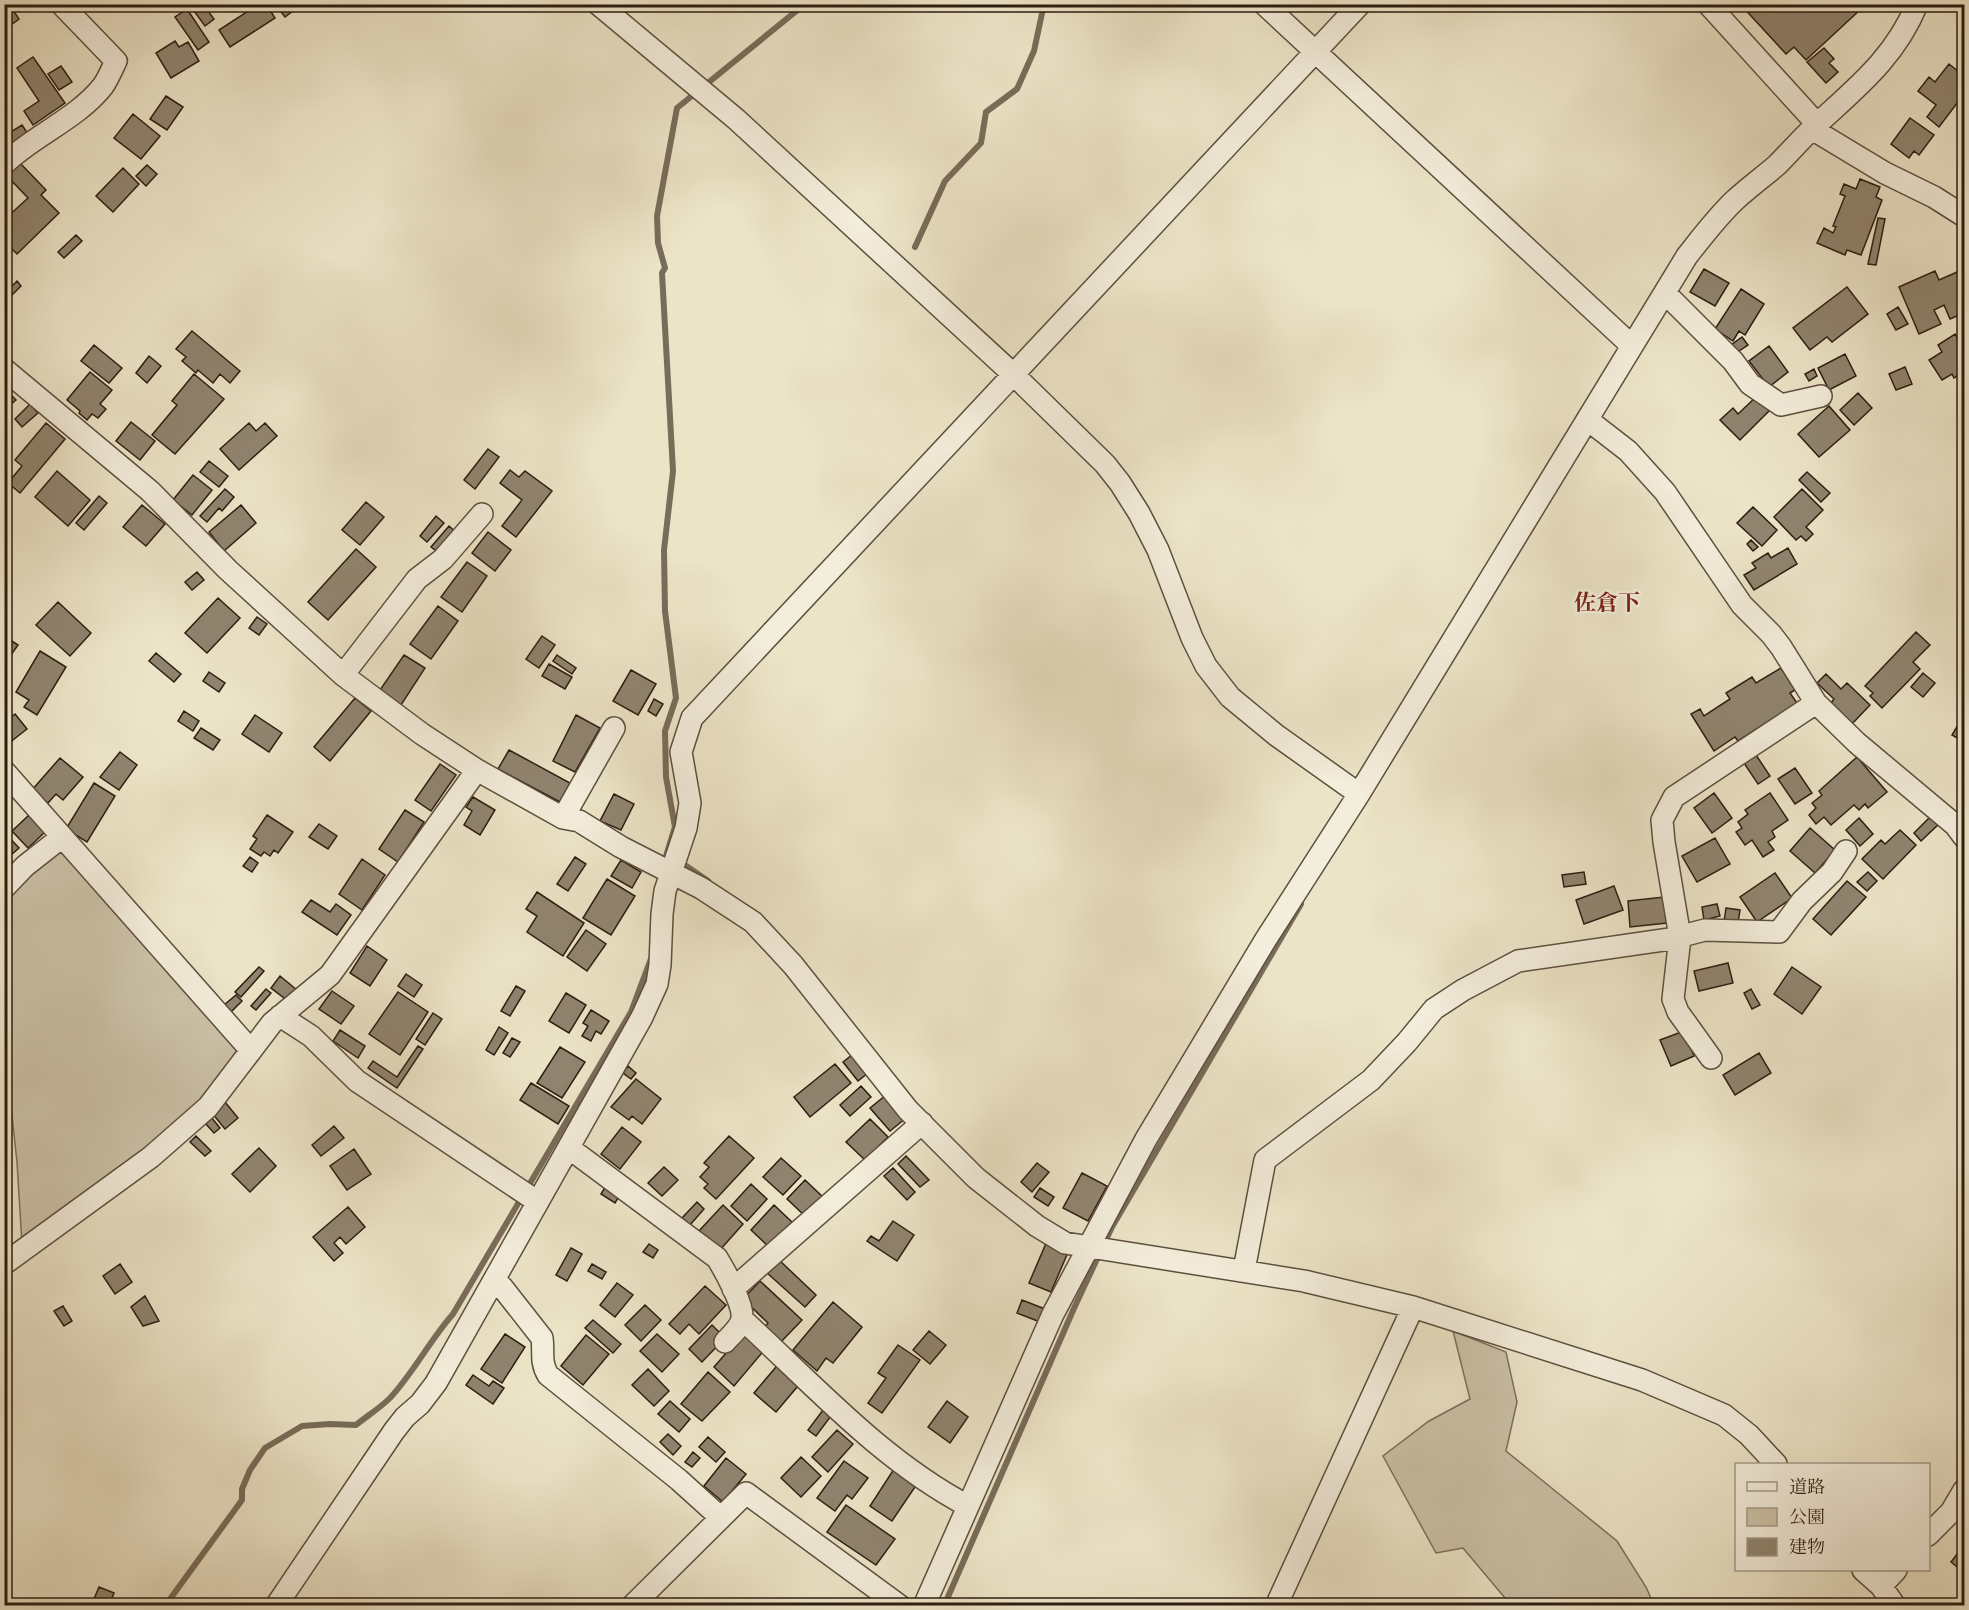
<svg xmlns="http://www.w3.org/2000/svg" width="1969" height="1610" viewBox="0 0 1969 1610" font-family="Cardo,'Noto Serif JP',serif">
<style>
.green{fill:#ccc2a8;stroke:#7c705c;stroke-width:1.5}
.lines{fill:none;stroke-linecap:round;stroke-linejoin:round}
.stream{stroke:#796c59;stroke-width:6}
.building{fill:#90846f;stroke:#2d1d10;stroke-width:1.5}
.minor-casing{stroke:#5d4f3e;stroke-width:24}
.minor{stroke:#f3eddb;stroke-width:21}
.labels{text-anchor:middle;stroke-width:5;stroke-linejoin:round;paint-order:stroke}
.quarter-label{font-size:22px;font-weight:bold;fill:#7a1f14;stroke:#f3eddb}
</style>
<rect width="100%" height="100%" fill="#ece4c7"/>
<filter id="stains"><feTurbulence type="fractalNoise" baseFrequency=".00333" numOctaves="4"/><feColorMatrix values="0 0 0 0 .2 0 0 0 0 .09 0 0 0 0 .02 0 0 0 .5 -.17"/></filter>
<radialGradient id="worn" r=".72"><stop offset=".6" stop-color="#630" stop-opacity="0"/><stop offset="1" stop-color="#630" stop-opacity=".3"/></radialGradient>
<path class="green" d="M64,847l178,202 -35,48 -43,41 -142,106 -5,-82 -13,-120v-132l4,-10 12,-21z
M1453,1331l53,21 11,50 -11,49 111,90 29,46 8,18h-145l-4,-7 -42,-50 -27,5 -53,-97 46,-35 41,-22z"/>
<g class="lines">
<path class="stream" d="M915,247l30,-66 36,-38 5,-31 31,-23 17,-38 10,-47
M679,861l29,20
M663,866l12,-39 -9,-50 -1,-46 11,-33 -11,-87 -1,-61 9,-79 -11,-198 3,-5 -7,-25 -1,-27 20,-108 128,-104
M165,1606l77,-106v-11l8,-19 15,-22 37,-22 28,-2 26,1c11,-9 24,-17 34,-27 24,-26 40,-58 63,-84l178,-302 21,-56
M944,1606l131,-300 37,-79 189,-323"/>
</g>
<path class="building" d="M9,4l10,15 -15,11v-24z
M203,4l11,15 -9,7 -11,-15z
M259,4h7l9,14 -45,29 -11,-17z
M275,4h27l-17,13z
M1740,4h118l4,4 -56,52 -12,-13 -8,7z
M187,9l22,33 -11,8 -23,-33z
M175,41l4,6 9,-5 11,19 -28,17 -15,-25z
M1824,48l10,11 -5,4 9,9 -12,11 -19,-21z
M33,57l32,46 -32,22 -9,-14 15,-10 -22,-33z
M1949,64l15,12v8l-3,4 3,3v3l-25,33 -12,-10 9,-12 -18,-14 11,-14 6,5z
M61,66l11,16 -13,8 -11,-16z
M166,96l17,11 -16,23 -17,-11z
M133,114l27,22 -19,23 -27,-21z
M1910,118l24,17 -15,20 -5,-4 -5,7 -18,-14z
M22,125l6,9 -15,10 -7,-9z
M20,163l26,27 -5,5 18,18 -42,41 -13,-13v-21l24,-22 -21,-22z
M147,165l10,9 -11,12 -10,-10z
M123,168l16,16 -26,28 -17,-16z
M1860,179l20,8 -4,10 6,3 -21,55 -14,-5 -2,5 -28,-12 7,-15 9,5 3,-6 -3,-1 12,-30 -5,-2 4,-10 12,5z
M1878,218l7,1 -9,46 -8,-1z
M76,235l6,6 -18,17 -6,-6z
M1704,269l25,14 -14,23 -25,-14z
M1964,269v44l-14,6 -6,-14 -10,5 7,14 -22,10 -20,-47 36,-16 4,9z
M17,281l4,5 -9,9 -5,-4z
M1847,287l21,27 -36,28 -5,-5 -17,13 -17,-22z
M1741,289l23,15 -19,31 -6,-4 -6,10 -18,-12z
M1898,307l10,17 -12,6 -9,-16z
M192,331l48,40 -10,12 -10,-9 -7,9 -15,-13 -2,3 -14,-12 4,-4 -10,-8z
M1955,334l9,16v22l-10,6 -2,-4 -10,6 -13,-20 13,-8 -4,-7z
M1742,337l6,8 -12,8 -5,-8z
M94,345l28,23 -13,15 -28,-22z
M1769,346l19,26 -19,15 -20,-26z
M1845,354l11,22 -27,14 -11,-22z
M149,356l12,10 -14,17 -11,-10z
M1905,367l7,17 -16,6 -7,-16z
M1814,369l3,7 -8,5 -4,-7z
M90,372l22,18 -12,14 6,5 -8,9 -6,-4 -5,6 -8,-7 1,-2 -13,-11z
M194,374l30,25 -49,55 -23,-19 25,-30 -5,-4z
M4,392l2,2 2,-2 8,8 -12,10z
M1858,393l14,15 -18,17 -14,-15z
M1757,396l13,14 -30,30 -20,-20 13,-12 5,6z
M30,404l8,9 -16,14 -7,-8z
M1829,406l21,24 -31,27 -21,-23z
M131,422l24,19 -15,19 -24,-19z
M46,423l19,16 -45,54 -12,-10 14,-17 -7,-6z
M249,423l7,8 9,-8 12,13 -38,34 -19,-21z
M488,449l11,8 -24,32 -11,-9z
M209,461l19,15 -9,11 -19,-15z
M510,470l9,7 6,-6 27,20 -36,46 -14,-11 20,-26 -22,-17z
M57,471l33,29 -22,26 -33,-29z
M1807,472l23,21 -9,9 -22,-22z
M193,475l19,15 -20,25 -19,-15z
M225,489l9,8 -12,14 -3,-3 -12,14 -7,-6z
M1802,489l21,21 -17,17 7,7 -7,7 -5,-5 -5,4 -22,-23z
M99,496l8,7 -23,27 -8,-7z
M366,502l18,15 -24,28 -18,-15z
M142,505l23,19 -19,22 -23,-19z
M241,505l15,18 -32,28 -15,-19z
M1753,507l24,23 -15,16 -25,-23z
M436,516l8,7 -17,19 -7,-6z
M449,526l9,8 -18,20 -9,-7z
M488,532l23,18 -16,21 -23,-18z
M1751,540l7,7 -5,4 -6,-7z
M1788,548l9,16 -43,26 -10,-15 12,-7 -4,-5 16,-10 3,5z
M356,549l20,18 -48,53 -20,-18z
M467,562l20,14 -25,36 -21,-15z
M197,572l7,8 -12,10 -7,-8z
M218,598l22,20 -33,35 -22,-20z
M58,602l33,31 -21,23 -34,-31z
M438,606l20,15 -27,38 -21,-15z
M257,617l10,7 -8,11 -10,-7z
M1916,632l14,13 -17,17 7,7 -38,39 -12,-12 3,-3 -8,-7z
M4,636l14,9 -14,20z
M542,636l13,9 -16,23 -13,-9z
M40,651l26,16 -29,48 -13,-8 5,-7 -13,-8z
M156,653l25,21 -7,8 -25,-21z
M404,655l21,13 -24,37 -21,-15z
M557,655l19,13 -4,6 -19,-13z
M549,664l23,13 -7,12 -23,-13z
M1781,668l14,22 -5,3 7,10 -59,38 -3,-4 -21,14 -23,-37 9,-5 4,7 26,-17 -4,-6 26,-16 4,6z
M631,670l25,14 -18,31 -25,-14z
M209,672l16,11 -6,9 -16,-11z
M1923,673l12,10 -12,14 -12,-10z
M1826,674l15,15 6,-6 23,22 -18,19 -21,-21 3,-4 -17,-16z
M355,698l16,13 -41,50 -16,-14z
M654,699l9,5 -7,12 -8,-5z
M184,711l15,10 -6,10 -15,-10z
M15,714l12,15 -23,18v-24z
M255,715l27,18 -13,19 -27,-18z
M576,715l24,13 -25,44 -22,-11z
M1964,715v27l-12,-7z
M201,728l19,12 -7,10 -19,-12z
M509,750l61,33 -10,19 -62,-33z
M120,752l17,13 -18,25 -19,-13z
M1754,752l16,24 -12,8 -16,-24z
M1857,757l30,35 -19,16 -3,-4 -6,6 -5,-5 -23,20 -7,-8 -8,7 -7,-9 7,-7 -4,-5 10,-8 -3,-4z
M60,758l23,19 -20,23 -7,-6 -8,9 -16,-13z
M440,764l16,11 -25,36 -16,-11z
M1795,768l17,25 -17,11 -17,-25z
M94,783l21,13 -28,46 -21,-13z
M1714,793l18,25 -20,15 -18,-25z
M1770,793l18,27 -16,11 3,6 -7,5 6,8 -11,7 -11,-17 -7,5 -9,-13 6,-4 -4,-6 10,-8 -3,-4z
M614,794l20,10 -13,26 -21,-9z
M473,797l22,13 -15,25 -16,-10 8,-14 -6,-4z
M405,810l19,12 -26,40 -19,-13z
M29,815l16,17 -17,16 -16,-17z
M267,815l26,17 -15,21 -4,-3 -4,6 -6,-4 -3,4 -11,-7 7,-10 -4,-3z
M1932,815l8,8 -19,18 -7,-8z
M1859,818l14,16 -13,12 -14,-16z
M319,824l18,12 -9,13 -19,-12z
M1810,828l25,22 -20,23 -25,-22z
M1900,830l16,15 -33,34 -21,-20 19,-19 4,4z
M4,832l15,16 -15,13z
M1715,838l15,26 -33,18 -15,-26z
M250,857l8,6 -6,9 -9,-6z
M575,857l11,7 -18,27 -11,-7z
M362,859l23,16 -23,35 -23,-16z
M621,860l20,12 -9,16 -21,-12z
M1584,872l2,12 -22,3 -2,-12z
M1868,872l9,9 -10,10 -10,-9z
M1775,873l17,25 -35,24 -17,-25z
M607,879l28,17 -24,39 -28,-17z
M1847,881l19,16 -35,38 -18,-16z
M1614,886l9,24 -39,14 -8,-24z
M537,892l47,31 -21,33 -36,-24 10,-16 -11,-7z
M1664,897l3,26 -37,4 -2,-26z
M311,900l19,12 6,-8 15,11 -14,20 -35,-23z
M1717,904l3,12 -16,4 -2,-13z
M1726,908l14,2 -2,13 -14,-1z
M586,930l20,14 -19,27 -20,-14z
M367,946l20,14 -17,26 -20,-13z
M1728,963l5,20 -34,8 -5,-20z
M259,967l5,4 -23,26 -6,-5z
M1792,967l29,20 -19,27 -28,-20z
M406,974l16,11 -8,12 -16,-11z
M280,976l17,14 -9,11 -17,-13z
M516,986l9,5 -15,25 -9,-5z
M266,989l5,4 -15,17 -5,-4z
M1751,989l9,16 -8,4 -8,-16z
M332,991l22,15 -13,18 -22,-15z
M398,992l30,20 -28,43 -31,-21z
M566,993l20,12 -17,28 -20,-12z
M236,995l6,6 -11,11 -7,-7z
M591,1010l18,11 -8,13 -5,-3 -5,10 -9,-5 6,-10 -5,-3z
M433,1013l9,6 -17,26 -9,-6z
M499,1027l9,6 -14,22 -8,-5z
M340,1030l25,16 -7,12 -25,-17z
M1684,1031l10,25 -23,10 -11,-26z
M512,1038l8,4 -10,15 -7,-4z
M418,1046l5,3 -26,39 -29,-20 5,-7 24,16z
M560,1047l25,15 -23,36 -25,-15z
M1759,1053l12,20 -36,22 -12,-20z
M853,1054l15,19 -10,8 -15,-19z
M835,1064l16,19 -41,34 -16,-20z
M628,1066l8,7 -5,6 -8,-6z
M636,1079l25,20 -19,25 -10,-8 -3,4 -18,-13z
M531,1083l38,23 -11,18 -38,-24z
M861,1086l10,11 -21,19 -10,-11z
M886,1095l20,23 -16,13 -20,-23z
M225,1102l13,16 -13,11 -13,-16z
M211,1117l9,11 -6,5 -9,-10z
M870,1119l18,18 -23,23 -19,-18z
M334,1126l10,12 -23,18 -9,-11z
M622,1127l19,15 -21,27 -19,-15z
M196,1136l15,15 -6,5 -15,-14z
M729,1136l25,22 -38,41 -12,-11 4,-4 -8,-7 9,-10 -5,-4z
M259,1148l17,18 -26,26 -18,-18z
M354,1149l17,25 -24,16 -17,-24z
M906,1156l23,24 -9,7 -22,-23z
M781,1158l20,18 -18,19 -20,-18z
M1037,1163l12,9 -17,20 -11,-10z
M664,1167l14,13 -16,16 -14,-13z
M893,1168l22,24 -8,8 -23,-24z
M1082,1173l25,13 -19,35 -25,-13z
M805,1180l19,18 -18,19 -19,-18z
M607,1184l14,9 -6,10 -14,-9z
M751,1184l16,15 -20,22 -16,-15z
M1040,1188l14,9 -6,9 -14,-9z
M697,1202l7,7 -14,16 -8,-7z
M723,1205l20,19 -23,26 -21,-19z
M774,1205l19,18 -23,25 -19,-18z
M348,1207l17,20 -19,17 -6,-7 -6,6 9,10 -9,8 -21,-24z
M893,1221l21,14 -17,26 -30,-20 4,-5 8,5z
M1047,1241l22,9 -18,42 -22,-9z
M649,1244l9,6 -5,8 -10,-6z
M571,1248l11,6 -15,27 -11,-6z
M779,1260l37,35 -11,12 -39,-35z
M120,1264l12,18 -17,12 -12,-18z
M592,1264l14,8 -4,7 -14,-8z
M760,1281l42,39 -23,24 -16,-15 5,-6 -25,-24z
M617,1283l16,12 -18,22 -15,-12z
M705,1286l21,19 -27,29 -10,-10 -9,10 -11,-10z
M145,1296l14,25 -16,5 -12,-19z
M1022,1300l23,9 -5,13 -23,-9z
M833,1302l29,25 -29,36 -7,-5 -9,13 -24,-21z
M645,1305l16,15 -20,21 -16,-16z
M63,1306l9,15 -8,5 -10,-15z
M593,1320l28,24 -8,9 -28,-25z
M712,1325l13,13 -23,24 -13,-13z
M747,1329l19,19 -32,38 -20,-19z
M929,1331l17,14 -16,19 -17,-14z
M505,1334l20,13 -23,36 -21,-14z
M657,1334l22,20 -17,18 -22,-21z
M586,1335l23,19 -26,31 -22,-19z
M898,1345l22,15 -38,53 -14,-10 18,-25 -8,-5z
M781,1361l22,19 -27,32 -22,-19z
M648,1369l21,22 -15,15 -22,-21z
M708,1372l22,20 -28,29 -21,-17z
M473,1375l16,11 4,-5 11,7 -11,16 -27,-19z
M670,1401l20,18 -11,13 -21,-18z
M947,1401l21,16 -18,26 -22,-16z
M823,1410l8,6 -15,20 -8,-6z
M837,1430l16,14 -25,28 -16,-15z
M668,1434l13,12 -8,9 -13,-13z
M708,1437l17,15 -9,10 -17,-15z
M693,1452l7,6 -8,9 -7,-5z
M801,1457l20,19 -20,21 -20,-19z
M726,1458l20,16 -23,28 -19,-16z
M844,1461l24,17 -16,21 -5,-4 -12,16 -18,-13z
M894,1469l23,15 -25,37 -22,-15z
M846,1505l49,34 -19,26 -49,-33z
M1964,1545v28l-13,-11z
M99,1587l15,6 -5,13h-18z"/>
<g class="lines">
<g class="minor-casing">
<path id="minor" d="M598,4l138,115 278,256 91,89 15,19 19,30 19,37 34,88 14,28 24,31 46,38 83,59
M1264,4l368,342
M1708,4l109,120
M1812,129l73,44 49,24 30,19
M4,164c30,-29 73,-45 99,-78 5,-7 9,-17 13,-25l-55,-57
M1666,294l67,67 17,23 31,21 40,-9
M4,369l146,122 78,79 115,105 79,59 55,36 86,48 16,3 42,26 80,41 52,34 40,43 115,145 68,68 61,48 28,17 239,38 109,26 229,73 82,35 25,20 27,29
M1588,420l40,31 37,41 77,113 29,29 10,13 35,56 41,40 98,82 9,12
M343,675l74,-96 26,-20 39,-45
M4,771l244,276 2,5
M563,818l51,-90
M4,888l21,-22 37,-29
M280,1016l31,20 46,45 181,121
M1711,1058l-33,-46 -5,-13 7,-62 -16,-95 -2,-22 12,-23 142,-94
M569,1148l148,110c8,13 27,47 25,61 -2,9 -12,17 -17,23
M4,1264l147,-107 57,-50 64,-84 58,-48 147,-205
M1244,1270l21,-110 106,-80 36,-38 27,-33 29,-19 55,-29 152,-22 35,-9 74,2 23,-31 30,-29 14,-21
M494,1280l8,7 40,51c2,14 -2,24 6,37l131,105 42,38
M733,1289l189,-166
M742,1319c72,66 139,141 226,187
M1928,1535l23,-23 13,-22
M1863,1570l18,16 14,20
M1881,1586l15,-16
M276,1606l118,-175 11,-14 15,-13 16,-21 206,-366 15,-33 3,-19 2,-51 3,-23 21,-63 4,-25 -9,-51 11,-34 668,-714
M632,1606l114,-113 154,113
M924,1606l129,-292 93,-175 120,-200 93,-145 328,-538c15,-19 30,-39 48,-56 13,-12 28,-23 42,-35 13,-13 25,-27 38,-39 41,-38 80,-68 102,-122
M1276,1606l137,-299"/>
</g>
<use href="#minor" class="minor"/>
</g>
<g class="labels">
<g class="quarter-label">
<text x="1607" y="610">佐倉下</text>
</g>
</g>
<rect width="1969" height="1610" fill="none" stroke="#ece4c7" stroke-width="24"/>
<rect x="6" y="6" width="1957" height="1598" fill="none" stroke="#2d1d10" stroke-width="3"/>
<rect x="12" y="12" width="1945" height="1586" fill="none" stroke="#2d1d10" stroke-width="1.5"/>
<rect x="1735" y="1463" width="195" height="108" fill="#f3eddb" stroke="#a49a8a" stroke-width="1.5"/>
<rect x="1747" y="1482" width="30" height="9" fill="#f3eddb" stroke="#a49a8a" stroke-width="1.5"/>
<text x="1789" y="1493" font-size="18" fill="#2d1d10">道路</text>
<rect x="1747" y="1508" width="30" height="18" fill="#ccc2a8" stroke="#a49a8a" stroke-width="1.5"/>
<text x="1789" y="1523" font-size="18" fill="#2d1d10">公園</text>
<rect x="1747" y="1538" width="30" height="18" fill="#90846f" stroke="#a49a8a" stroke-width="1.5"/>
<text x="1789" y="1553" font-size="18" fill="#2d1d10">建物</text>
<rect width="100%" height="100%" filter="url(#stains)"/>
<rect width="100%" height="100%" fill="url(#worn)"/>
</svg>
